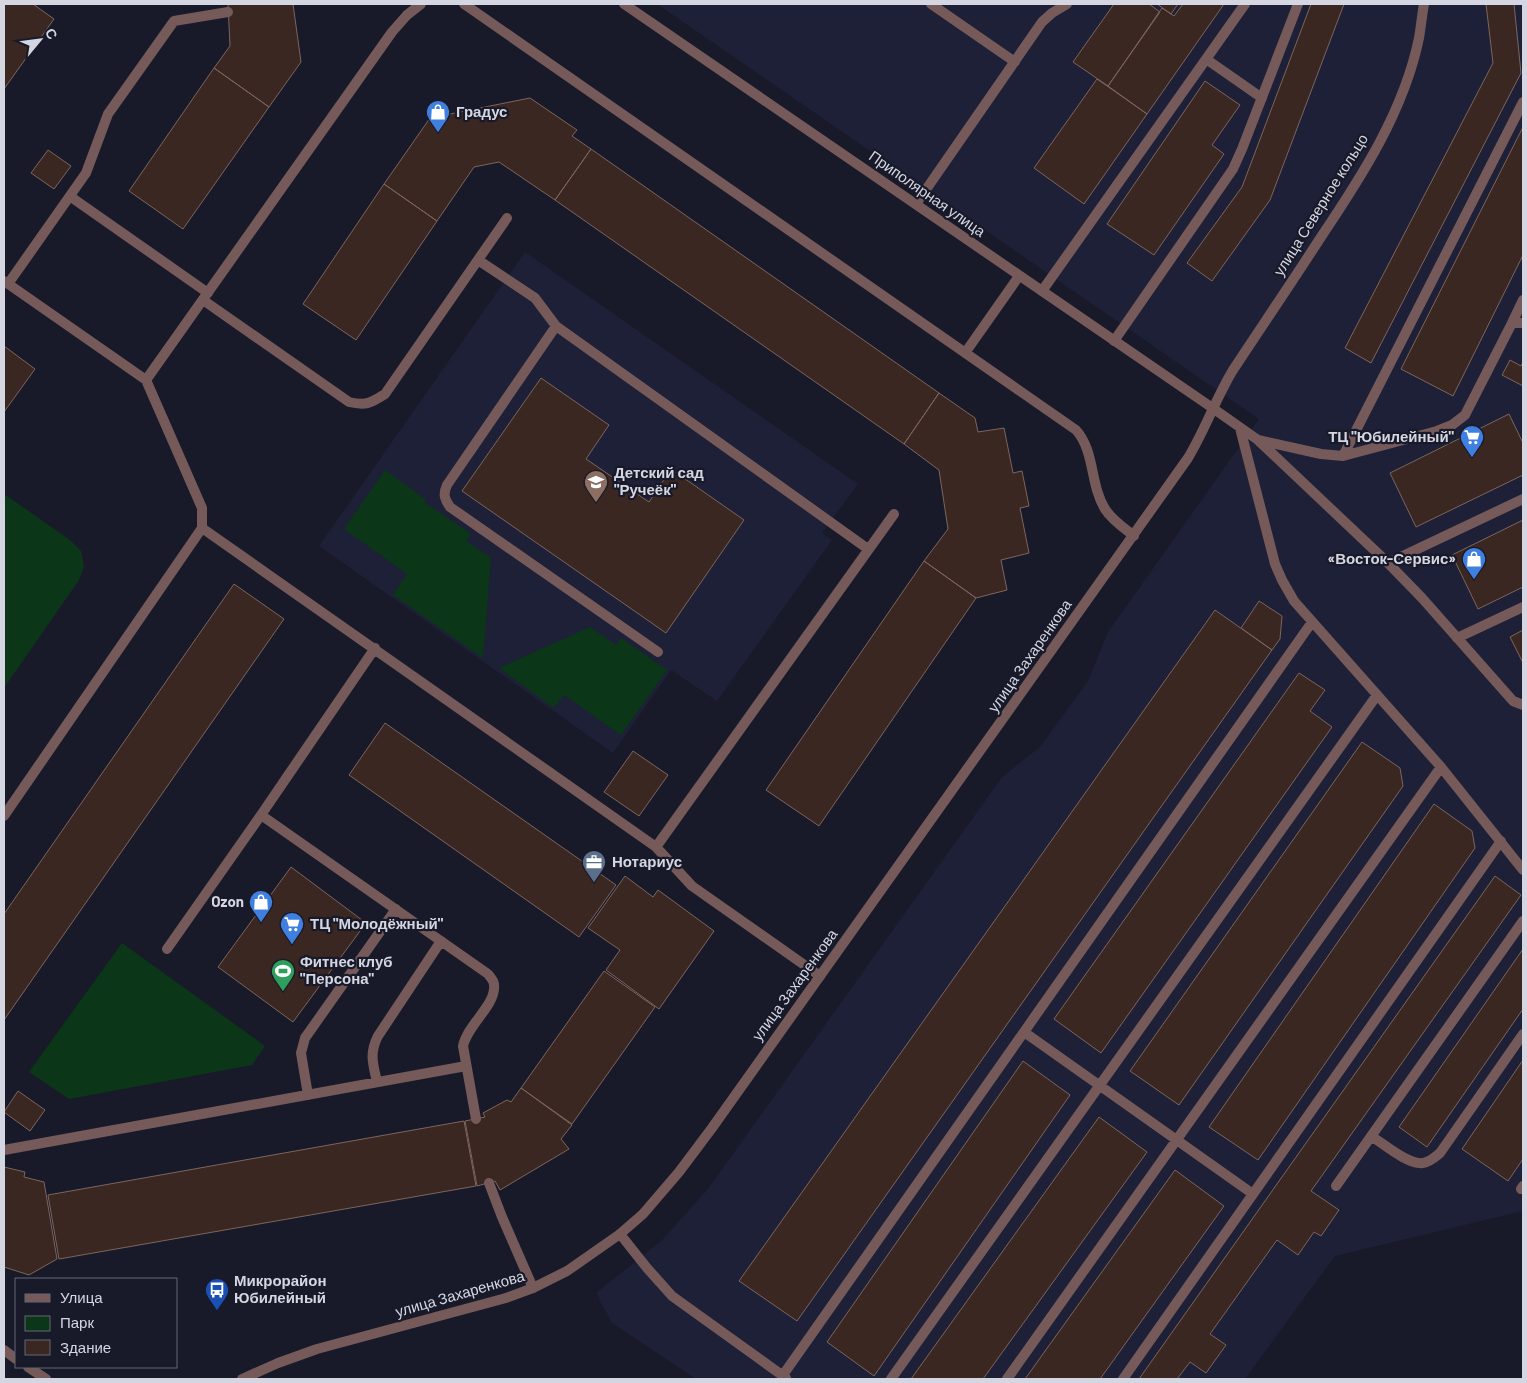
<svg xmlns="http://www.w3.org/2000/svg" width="1527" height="1383" viewBox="0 0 1527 1383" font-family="Barlow,sans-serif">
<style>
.built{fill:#1d2036}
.green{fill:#0c3618}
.building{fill:#3b2721;stroke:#7c655e}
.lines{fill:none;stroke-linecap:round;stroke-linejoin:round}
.lane{stroke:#765a5a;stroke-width:10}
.street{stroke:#765a5a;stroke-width:10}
.labels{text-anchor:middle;stroke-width:4.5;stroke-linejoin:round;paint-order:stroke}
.poi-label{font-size:15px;font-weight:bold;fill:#d4d7e2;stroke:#181a2a;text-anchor:start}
.street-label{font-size:15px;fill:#d4d7e2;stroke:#181a2a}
</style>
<rect width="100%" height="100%" fill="#181a2a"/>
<path class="built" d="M657,4h866v1207l-188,45 -90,123h-549l-84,-56 -16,-30 66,-53 46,-51 294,-412 38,-30 48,-66 20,-49 151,-213z
M525,252l333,232 -36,49 10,7 -115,161 -46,-31 -58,83 -294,-207z"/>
<path class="green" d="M385,470l40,29 -1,3 47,32 -5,7 25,17 -8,100 -90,-63 14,-21 -63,-45z
M4,496h3l63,44 11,11 3,15 -5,14 -75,108z
M590,627l26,18 5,-7 46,32 -46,65 -57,-40 -10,13 -55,-40z
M122,943l143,103 -13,19 -183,34 -40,-27z"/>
<path class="building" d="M4,4h29l21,15 -50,70z
M228,4h65l8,58 -32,45 -55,-39 16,-22z
M1114,4h35l11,8 -52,74 -35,-24z
M1157,4h21l-7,10z
M1183,4h41l-77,110 -39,-28 54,-78 12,8z
M1311,4h33l-74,196 -58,81 -25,-18 55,-76z
M1486,4h28l7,69 -150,290 -26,-15 148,-285z
M214,68l55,39 -86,122 -54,-38z
M1097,79l50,35 -63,90 -50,-36z
M1205,81l35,24 -28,40 12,9 -70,101 -47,-31z
M530,98l47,32 -5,6 19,13 -36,51 -56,-38 -25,5 -37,54 -53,-37 46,-66z
M1523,127v128l-70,141 -52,-27z
M591,149l348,244 -35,51 -349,-244z
M48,150l23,16 -17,23 -23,-16z
M384,184l53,37 -81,119 -53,-36z
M4,346l31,23 -31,43z
M1510,360l11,6 2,-4v24l-21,-11z
M541,378l68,47 -23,34 63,43 22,-33 73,51 -78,113 -204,-142z
M939,393l36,25 3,14 26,-4 9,45 9,-2 7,35 -9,2 9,45 -28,7 6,30 -31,8 -52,-37 24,-32 -9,-59 -35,-26z
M1509,414l14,29v32l-107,52 -26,-54z
M1523,520v67l-45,22 -26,-54z
M924,561l52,37 -157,228 -53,-36z
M234,584l50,35 -280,401v-106z
M1259,601l23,15 -2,23 -8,11 -31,-22z
M1215,610l57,40 -475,671 -58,-40z
M1523,630v33l-13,-26z
M1299,673l26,17 -15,21 22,16 -231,326 -47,-34z
M385,723l231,162 -37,52 -230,-162z
M1362,742l38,26 3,18 -224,319 -49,-34z
M633,751l35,24 -29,41 -35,-24z
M1434,804l38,27 3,17 -217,312 -49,-33z
M291,867l75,56 -73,99 -75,-55z
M625,876l28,21 5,-7 56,41 -55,78 -53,-39 14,-20 -32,-22z
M1495,876l26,19 -210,296 28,19 -18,26 -7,-4 -16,23 -21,-15 -67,94 16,11 -20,28 -16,-11 -13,17h-38z
M1523,949v60l-96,138 -28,-20z
M604,971l51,36 -83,117 -51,-36z
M1523,1060v99l-15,22 -46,-32z
M1023,1061l47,34 -196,281 -47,-34z
M521,1088l51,37 -11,14 8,10 -69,41 -5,-9 -18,5 -12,-65 20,-4 -2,-4 24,-13 4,2z
M18,1091l27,19 -15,21 -26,-19z
M1099,1117l48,35 -164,227h-72z
M464,1121l12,65 -417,73 -11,-64z
M4,1167l21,5 -1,5 20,5 13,77 -28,16 -25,-8z
M1175,1170l49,36 -124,173h-75z"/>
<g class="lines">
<path class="lane" d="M464,4l612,426c19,21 14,55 29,79 7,11 19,19 29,27
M931,4l84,58
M1206,59l56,39
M71,197l137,96
M916,204l126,-182 10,-9 15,-9
M478,260l57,38 21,28 312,223
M4,281l142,99 56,128v20
M8,284l78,-111 22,-59 66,-93 54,-9
M1042,291l203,-287
M203,300l146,102c17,4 22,1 36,-8l122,-176
M1512,323l11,-23
M556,326l-109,159c-4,9 -3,13 3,22l208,145
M1114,341l119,-172 9,-20 56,-145
M965,353l54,-77
M146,380l246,-348 15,-17 14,-11
M1214,409l44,31 63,14 22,2 94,-25 15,-6 13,-10 47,-92h11
M1240,428l35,136 7,16 12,21 147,166 82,103
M1259,441l129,122 34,35 91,103 10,4
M1343,456l180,-354
M1388,563l135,-64
M1457,638l66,-31
M261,815l227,159c4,5 7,8 6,15 -1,18 -27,37 -31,57l13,73
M4,816l198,-288 454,319 36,39 128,90
M656,847l238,-333
M167,949l94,-134 114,-167
M1024,1032l229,162
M377,1082c-4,-18 -8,-29 1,-46l63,-95
M308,1095l-7,-42 4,-15 91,-129
M1371,1136c13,8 37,29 52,27 7,-1 12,-6 17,-10l83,-119
M4,1150l462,-84
M489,1183l13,34 31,71
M1336,1186l187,-265
M1521,1189l2,-3
M620,1234l27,34 25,28 114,82
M4,1350l12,9
M28,1367l18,12
M783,1375l529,-753
M891,1379l486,-684
M1007,1379l434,-612
M1123,1379l378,-538"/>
<path class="street" d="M624,4l590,405
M242,1379l36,-16 39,-14 189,-51 27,-10 34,-17 53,-37 23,-20 36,-42 33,-44 476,-670c17,-28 28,-60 45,-88 29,-44 59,-88 88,-133 41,-61 83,-126 98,-199 2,-12 3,-23 5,-34"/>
</g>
<defs>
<g id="shop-pin" transform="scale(1.25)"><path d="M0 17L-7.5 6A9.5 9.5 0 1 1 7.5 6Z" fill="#3f7fe0" stroke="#181a2a"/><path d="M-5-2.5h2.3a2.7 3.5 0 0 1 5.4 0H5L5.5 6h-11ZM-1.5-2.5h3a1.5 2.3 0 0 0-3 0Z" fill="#fff"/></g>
<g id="supermarket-pin" transform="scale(1.25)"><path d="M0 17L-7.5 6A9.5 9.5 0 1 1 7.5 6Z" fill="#3f7fe0" stroke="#181a2a"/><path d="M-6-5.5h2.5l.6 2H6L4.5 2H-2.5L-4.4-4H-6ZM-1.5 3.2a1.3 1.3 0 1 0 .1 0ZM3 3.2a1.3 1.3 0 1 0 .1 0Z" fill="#fff"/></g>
<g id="school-pin" transform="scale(1.25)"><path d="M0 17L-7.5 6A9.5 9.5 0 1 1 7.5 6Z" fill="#8d6e63" stroke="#181a2a"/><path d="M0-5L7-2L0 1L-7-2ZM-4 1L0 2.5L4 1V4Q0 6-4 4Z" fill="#fff"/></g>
<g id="office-pin" transform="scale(1.25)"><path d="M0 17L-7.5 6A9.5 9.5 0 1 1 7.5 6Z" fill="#5c6f8a" stroke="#181a2a"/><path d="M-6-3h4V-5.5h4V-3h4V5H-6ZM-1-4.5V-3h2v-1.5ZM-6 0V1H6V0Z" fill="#fff"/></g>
<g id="stadium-pin" transform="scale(1.25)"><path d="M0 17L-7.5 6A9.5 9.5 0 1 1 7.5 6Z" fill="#2e9e5b" stroke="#181a2a"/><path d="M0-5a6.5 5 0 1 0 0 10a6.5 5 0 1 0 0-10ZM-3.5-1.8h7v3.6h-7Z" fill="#fff"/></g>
<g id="bus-pin" transform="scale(1.25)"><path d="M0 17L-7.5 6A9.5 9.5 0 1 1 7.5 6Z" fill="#1a4fb4" stroke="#181a2a"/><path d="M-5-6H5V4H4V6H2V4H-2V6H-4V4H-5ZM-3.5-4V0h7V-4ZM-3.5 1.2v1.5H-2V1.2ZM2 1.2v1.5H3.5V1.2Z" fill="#fff"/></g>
</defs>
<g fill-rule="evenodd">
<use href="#shop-pin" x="438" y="112"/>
<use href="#supermarket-pin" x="1472" y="437"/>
<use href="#school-pin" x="596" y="482"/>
<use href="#shop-pin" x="1474" y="559"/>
<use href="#office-pin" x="594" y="862"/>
<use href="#shop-pin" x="261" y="902"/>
<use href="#supermarket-pin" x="292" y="924"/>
<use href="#stadium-pin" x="283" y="971"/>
<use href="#bus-pin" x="217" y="1290"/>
</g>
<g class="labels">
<g class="poi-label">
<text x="456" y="117">Градус</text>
<text x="1454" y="442" text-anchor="end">ТЦ "Юбилейный"</text>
<text x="614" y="478">Детский сад<tspan x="614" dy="17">"Ручеёк"</tspan></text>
<text x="1456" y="564" text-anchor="end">«Восток-Сервис»</text>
<text x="612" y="867">Нотариус</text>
<text x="244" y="907" text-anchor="end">Ozon</text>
<text x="310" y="929">ТЦ "Молодёжный"</text>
<text x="300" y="967">Фитнес клуб<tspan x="300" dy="17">"Персона"</tspan></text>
<text x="234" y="1286">Микрорайон<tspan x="234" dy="17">Юбилейный</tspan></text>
</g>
<g class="street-label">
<text transform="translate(927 194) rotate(35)" y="5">Приполярная улица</text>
<text transform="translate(1321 205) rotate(-58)" y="5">улица Северное кольцо</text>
<text transform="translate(1030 656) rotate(-55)" y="5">улица Захаренкова</text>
<text transform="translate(795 985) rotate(-54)" y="5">улица Захаренкова</text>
<text transform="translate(460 1294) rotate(-16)" y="5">улица Захаренкова</text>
</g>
</g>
<rect width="1527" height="1383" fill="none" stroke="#d4d7e2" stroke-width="10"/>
<rect x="15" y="1278" width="162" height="90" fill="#181a2a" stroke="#636674"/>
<rect x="25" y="1294" width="25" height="8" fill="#765a5a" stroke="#636674"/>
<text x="60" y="1303" font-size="15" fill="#d4d7e2">Улица</text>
<rect x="25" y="1316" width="25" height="15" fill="#0c3618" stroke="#636674"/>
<text x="60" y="1328" font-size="15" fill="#d4d7e2">Парк</text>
<rect x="25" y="1340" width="25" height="15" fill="#3b2721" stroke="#636674"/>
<text x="60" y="1353" font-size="15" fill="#d4d7e2">Здание</text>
<g transform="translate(40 40) rotate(61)" stroke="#181a2a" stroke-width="4" paint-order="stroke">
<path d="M0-4L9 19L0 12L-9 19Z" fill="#d4d7e2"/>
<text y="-8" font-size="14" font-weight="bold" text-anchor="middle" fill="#d4d7e2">С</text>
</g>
</svg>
